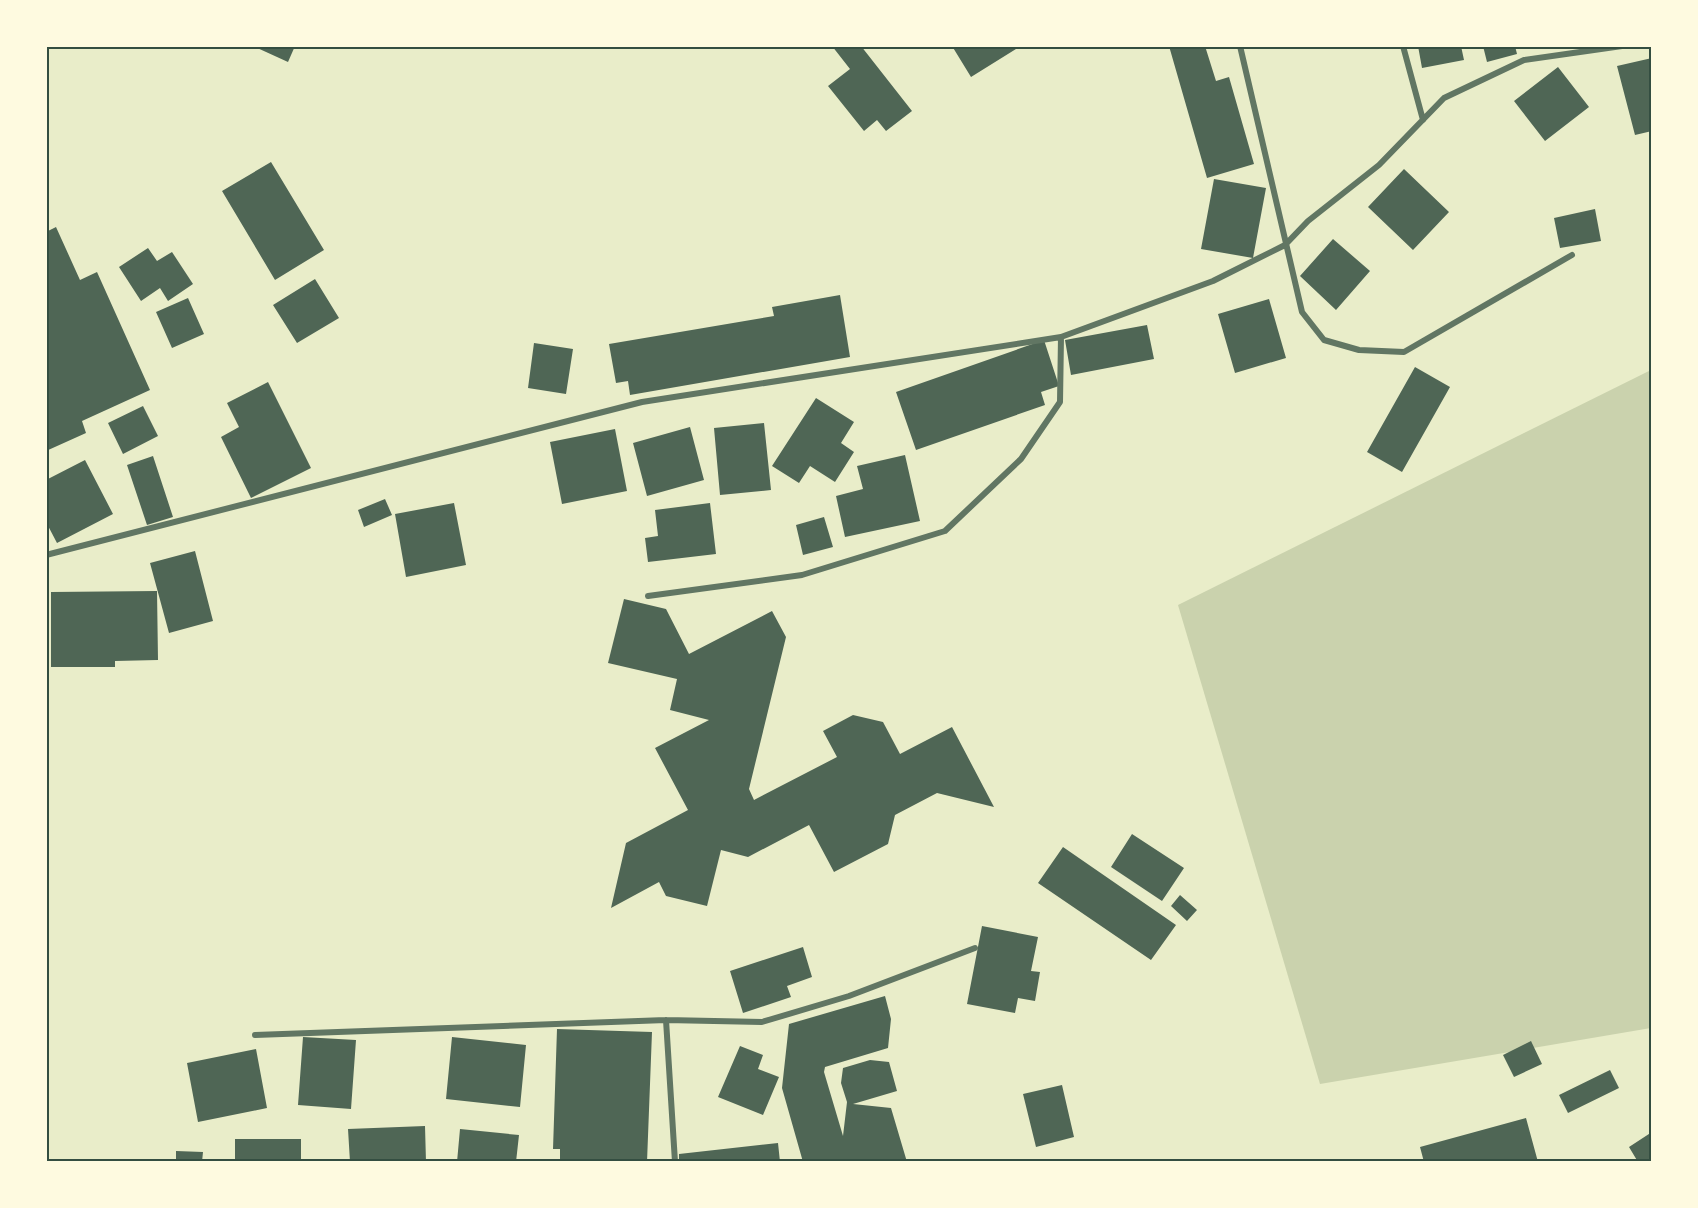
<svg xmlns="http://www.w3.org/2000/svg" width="1698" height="1208" viewBox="0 0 1698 1208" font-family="Lora,serif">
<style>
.green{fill:#cad2ad}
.building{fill:#4f6655}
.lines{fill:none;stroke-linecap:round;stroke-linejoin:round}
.minor{stroke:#617663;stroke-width:6}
.neatline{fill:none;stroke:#344e41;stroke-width:2}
</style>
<rect width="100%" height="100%" fill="#e9edc9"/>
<path class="green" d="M1651,370v658l-331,56 -142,-479z"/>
<path class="building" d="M253,46h42l-7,16z
M832,46h29l51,65 -26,20 -9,-11 -13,11 -36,-45 22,-17z
M952,46h69l-50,31z
M1169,46h36l11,35 13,-4 25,87 -47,14z
M1418,46h43l3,14 -42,8z
M1483,46h32l2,8 -30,8z
M1652,58v73l-17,4 -18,-69z
M1558,67l31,40 -44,34 -31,-40z
M271,162l53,88 -49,30 -53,-89z
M1404,169l45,43 -36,38 -45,-43z
M1214,179l52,9 -13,70 -52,-9z
M1595,209l6,32 -41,7 -6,-30z
M56,227l24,53 17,-8 53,118 -68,31 4,12 -40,18v-219z
M1333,239l37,32 -34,39 -36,-34z
M148,248l9,13 15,-9 21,32 -25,17 -8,-13 -19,13 -22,-34z
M315,279l24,39 -42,25 -24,-38z
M840,295l10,62 -220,38 -2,-14 -12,2 -7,-39 165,-28 -2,-9z
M188,298l16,36 -32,14 -16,-36z
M1269,299l17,59 -51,15 -17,-59z
M1147,325l7,34 -83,16 -6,-35z
M1044,340l15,46 -18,6 4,13 -129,45 -20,-58z
M534,343l39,6 -7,45 -38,-6z
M1415,367l35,20 -48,85 -35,-20z
M268,382l43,86 -60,30 -30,-61 18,-10 -12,-24z
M816,398l38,24 -13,21 13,9 -19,30 -25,-16 -11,17 -27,-17z
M143,406l15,30 -35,18 -15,-31z
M764,423l7,67 -51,5 -6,-67z
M690,427l14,53 -57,16 -14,-53z
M615,429l12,62 -65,13 -12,-62z
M905,455l15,66 -75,16 -9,-41 27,-7 -6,-23z
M153,456l20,61 -26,8 -20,-60z
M85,460l28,54 -56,29 -11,-21v-42z
M385,499l7,16 -28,12 -6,-17z
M454,503l12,62 -60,12 -11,-63z
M710,503l6,51 -68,8 -3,-24 13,-2 -3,-26z
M824,517l9,30 -30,8 -7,-30z
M195,551l18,70 -44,12 -19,-70z
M157,591l1,69 -43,1v6h-64v-75z
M624,599l42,10 23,45 83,-43 14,26 -37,152 5,11 83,-43 -14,-26 30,-16 30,7 17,32 52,-27 42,80 -57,-14 -42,22 -7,29 -54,28 -25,-47 -61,32 -27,-7 -14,56 -41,-10 -7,-14 -48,26 15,-65 62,-33 -33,-62 54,-28 -39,-10 7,-31 -69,-16z
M1132,834l52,34 -22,33 -51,-34z
M1063,847l113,78 -25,35 -113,-77z
M1180,895l17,15 -10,11 -16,-15z
M982,926l56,11 -7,34 9,1 -5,29 -17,-3 -3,15 -48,-9z
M803,947l9,30 -25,9 4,11 -48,16 -13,-42z
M885,996l6,23 -3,29 -63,19 -1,5 19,64 4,-34 -6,-19 2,-15 27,-8 19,2 8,29 -44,13 38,4 16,54h-104l-21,-74 7,-64z
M557,1029l95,3 -5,130h-87v-13h-7z
M303,1037l53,3 -5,69 -53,-4z
M452,1037l74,8 -6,62 -74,-8z
M1531,1041l11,23 -28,13 -11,-22z
M740,1046l23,9 -5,14 21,8 -16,38 -45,-18z
M256,1049l11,59 -69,14 -11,-59z
M1610,1070l9,18 -51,25 -9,-18z
M1062,1085l12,52 -38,10 -13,-53z
M1526,1118l12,44h-114l-4,-15z
M425,1126l1,36h-76l-2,-33z
M460,1129l59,6 -3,27h-59z
M1652,1132v30h-14l-9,-15z
M235,1139h66v23h-66z
M778,1143l2,19h-101v-8z
M176,1151l27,1 -1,10h-26z"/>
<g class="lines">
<path class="minor" d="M1240,46l62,266 22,28 35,10 45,2 168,-97
M1403,46l20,74
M46,555l596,-153 419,-65 152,-56 72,-36 23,-24 71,-56 65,-67 80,-38 98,-14
M648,596l154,-21 143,-44 76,-72 39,-57 1,-65
M666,1020l9,142
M255,1035l411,-15 96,2 87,-26 126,-48"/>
</g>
<rect width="1698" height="1208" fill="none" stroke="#fefae0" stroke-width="96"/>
<rect x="48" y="48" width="1602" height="1112" class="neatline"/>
</svg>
